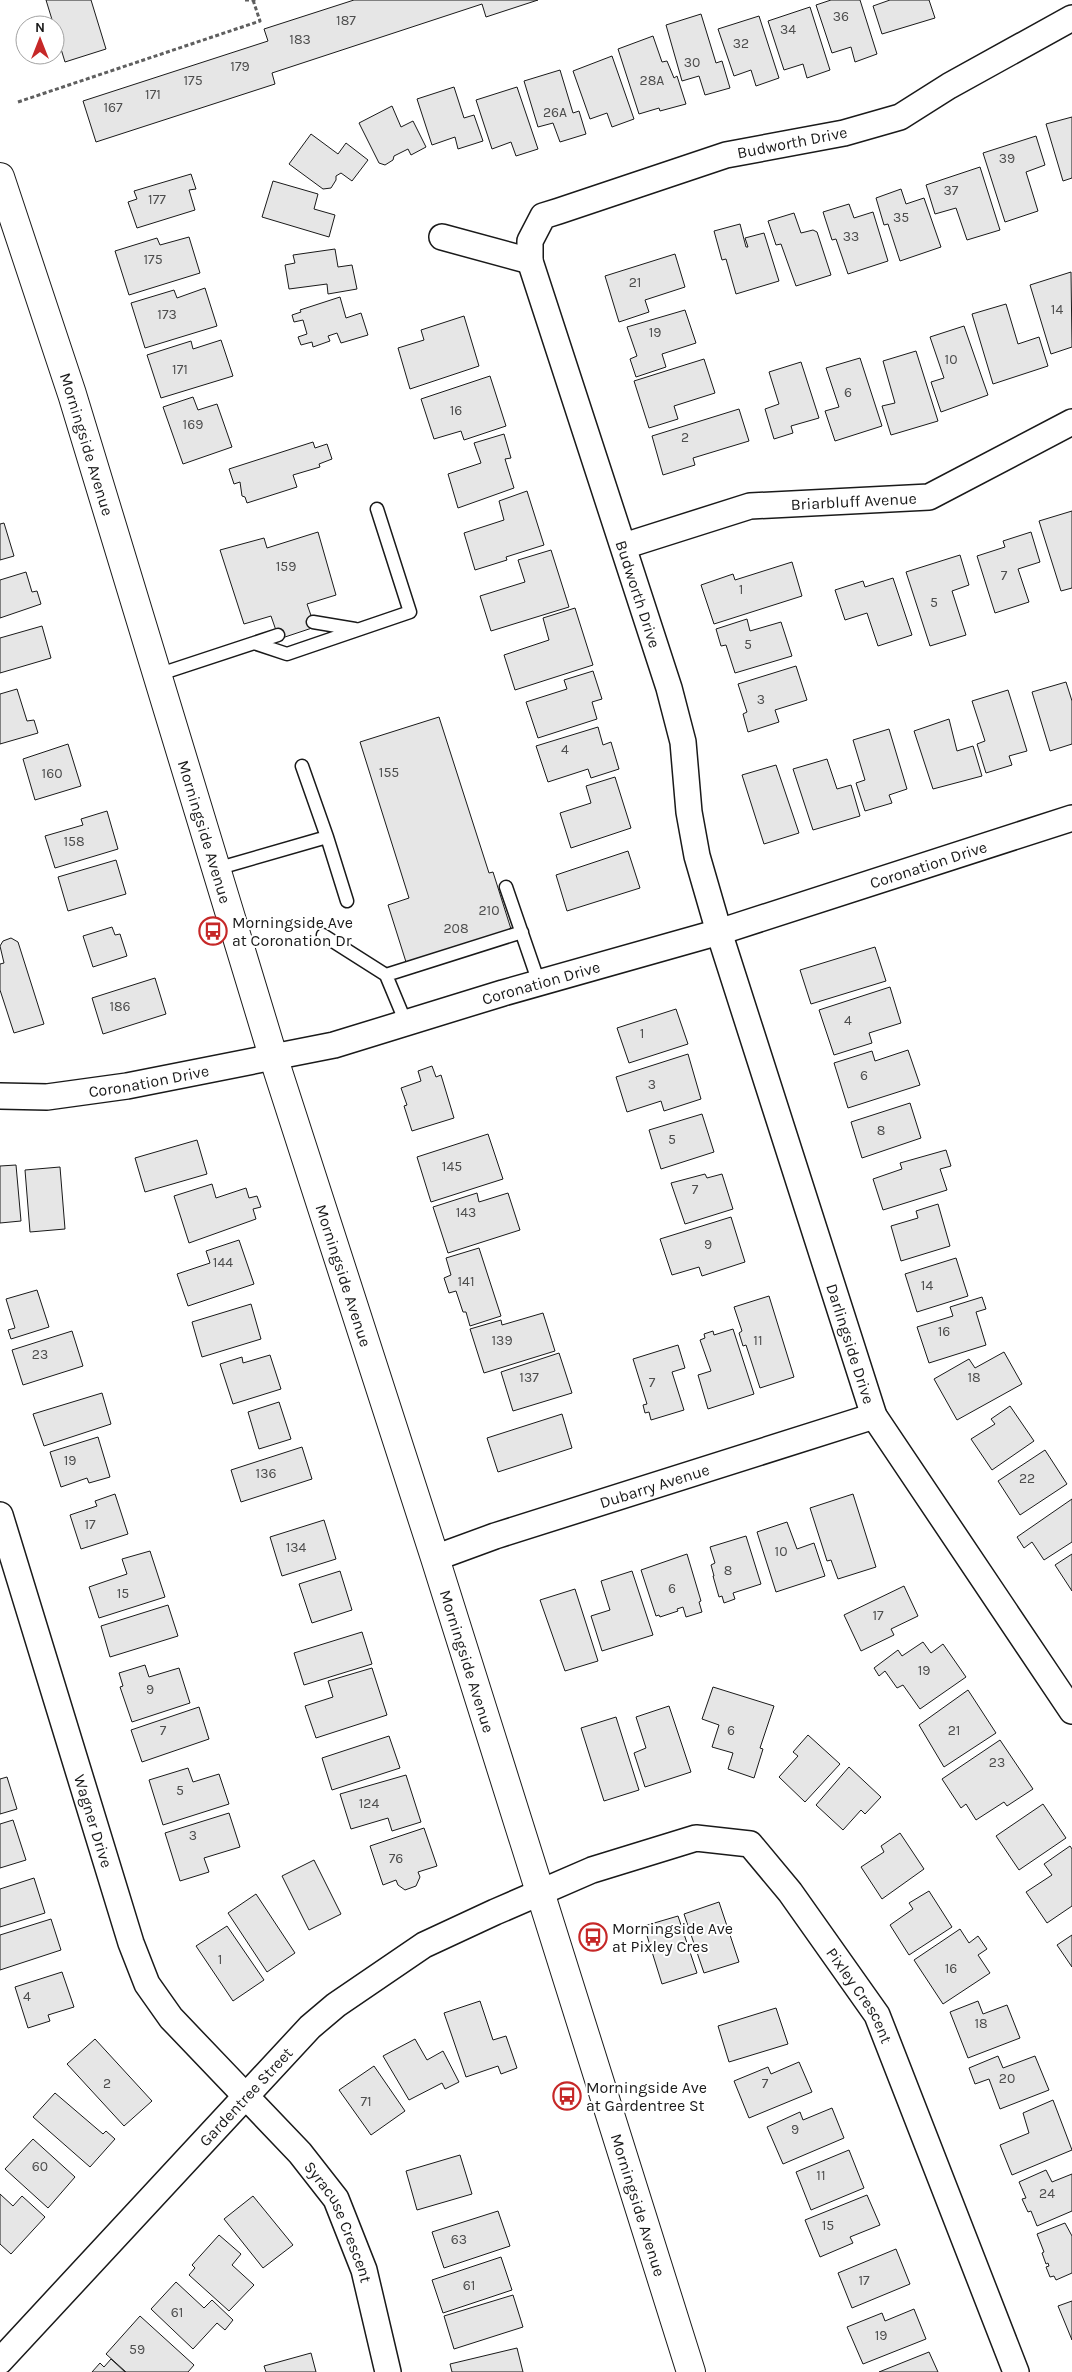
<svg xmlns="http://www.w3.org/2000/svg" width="1072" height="2372" viewBox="0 0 1072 2372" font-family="Karla,sans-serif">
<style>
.building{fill:#e6e6e6;stroke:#1a1a1a}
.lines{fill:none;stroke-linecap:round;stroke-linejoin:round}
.lane-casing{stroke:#1a1a1a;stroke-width:15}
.street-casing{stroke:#1a1a1a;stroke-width:28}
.secondary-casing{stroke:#1a1a1a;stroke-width:30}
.path{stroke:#5f5f5f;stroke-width:3;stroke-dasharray:4 2.5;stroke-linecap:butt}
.lane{stroke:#fff;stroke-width:12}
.street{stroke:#fff;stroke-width:25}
.secondary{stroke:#fff;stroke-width:28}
.labels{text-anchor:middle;stroke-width:4;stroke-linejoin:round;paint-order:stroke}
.number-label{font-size:14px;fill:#4d4d4d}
.street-label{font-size:16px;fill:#1a1a1a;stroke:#fff}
.poi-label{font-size:16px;fill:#1a1a1a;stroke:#fff;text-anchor:start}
</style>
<rect width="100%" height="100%" fill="#fff"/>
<path class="building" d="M46,0h45l15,49 -41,13z
M354,0h184l-52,17 -4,-13 -210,69 3,11 -179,58 -13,-41 185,-60 -4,-12z
M831,0h29l17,54 -22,8 -4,-15 -19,6 -16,-48z
M890,0h39l6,18 -53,16 -9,-28z
M810,7l20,63 -23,8 -4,-14 -19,6 -16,-49z
M701,14l15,49 6,-2 8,27 -25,7 -6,-19 -17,5 -16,-56z
M759,16l20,62 -23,8 -5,-16 -17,6 -16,-47z
M653,36l9,26 5,-1 7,17 3,-2 9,28 -26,7 -1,-3 -20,6 -21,-65z
M612,56l22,63 -22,8 -5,-14 -17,6 -17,-48z
M560,70l13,43 6,-2 7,23 -26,8 -7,-19 -15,4 -14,-46z
M454,87l10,31 10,-3 9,26 -25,8 -3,-12 -23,8 -15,-46z
M517,87l21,62 -22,7 -5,-14 -19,7 -16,-49z
M392,106l9,21 12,-6 13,26 -15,8 -3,-6 -14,7 -1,4 -8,5 -6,-2 -20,-40z
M1072,117v61l-9,3 -17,-57z
M311,134l27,20 8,-11 22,17 -16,21 -11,-8 -5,3v4l-5,8 -8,1 -34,-25z
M1036,136l9,29 -19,7 12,39 -33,11 -22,-69z
M980,167l20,63 -33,10 -11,-32 -21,6 -9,-29z
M191,174l5,15 -7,1 6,20 -58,18 -9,-26 9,-3 -3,-8z
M273,181l45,13 -4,15 21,6 -6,22 -67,-20z
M901,189l5,15 18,-6 17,49 -41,14 -12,-37 -4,1 -8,-27z
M849,204l5,14 19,-6 15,49 -40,13 -12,-35 -4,1 -9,-28z
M794,213l7,20 12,-3 4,2 14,43 -35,11 -15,-42 -5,1 -8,-24z
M740,224l6,23h2l-3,-9 19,-5 15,48 -43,13 -10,-35 -4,1 -8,-29z
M189,237l11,36 -71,22 -14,-44 42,-13 3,7z
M335,249l3,18 14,-2 5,24 -29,5 -1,-10 -38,5 -4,-24 10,-2 -2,-8z
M675,254l10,33 -40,13 4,12 -30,10 -14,-46z
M1071,272l1,75 -21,7 -21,-69z
M205,288l12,38 -72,22 -14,-45 43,-13 3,8z
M340,297l6,21 15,-5 7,22 -27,8 -4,-10 -9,3 2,5 -17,6 -1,-5 -11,3 -3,-8 9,-3 -4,-14 -9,2 -2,-7 9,-3 -1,-2z
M1006,304l12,40 21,-7 9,29 -55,18 -21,-70z
M685,310l11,33 -34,11 4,13 -30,10 -6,-18 7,-3 -10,-29z
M464,316l15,50 -69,23 -12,-41 26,-8 -3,-10z
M964,326l24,69 -47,17 -10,-30 13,-4 -14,-41z
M221,340l12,36 -72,22 -14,-43 44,-14 2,8z
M916,351l22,70 -47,14 -9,-29 13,-3 -12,-42z
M860,358l22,68 -47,15 -10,-30 14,-4 -13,-39z
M704,359l11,34 -41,13 4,13 -29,9 -15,-47z
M801,362l18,56 -28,8 2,7 -19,6 -9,-30 14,-5 -10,-32z
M490,376l16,50 -42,14 -3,-9 -27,8 -13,-40z
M193,397l5,13 19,-6 15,43 -49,17 -20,-57z
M739,409l10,32 -56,17 2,7 -32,10 -11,-39z
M504,434l7,24 -6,1 9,29 -56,20 -10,-34 33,-11 -7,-20z
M313,442l2,6 12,-4 5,15 -13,5 1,3 -27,8 4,12 -50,16 -2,-6 -3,-1 -2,-14 -6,2 -5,-15z
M527,491l17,54 -38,12 1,3 -32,10 -11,-37 40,-13 -5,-19z
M1072,511v77l-11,3 -22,-70z
M4,523l10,33 -14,4v-36z
M318,532l18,63 -29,9 8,23 -36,12 -8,-23 -27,8 -24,-74 44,-12 3,10z
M1031,532l9,30 -22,7 11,33 -34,11 -18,-57 28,-9 -2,-6z
M551,550l18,57 -78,24 -11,-35 45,-14 -7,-22z
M960,555l9,30 -17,6 14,44 -36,11 -24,-74z
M792,562l10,34 -88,28 -13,-39 32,-11 2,6z
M26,572l6,20 5,-1 4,13 -41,14v-38z
M893,578l19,57 -34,11 -11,-33 -22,7 -10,-30 28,-9 2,6z
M575,608l18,57 -78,25 -11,-35 45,-15 -6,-22z
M747,619l3,12 31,-9 11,34 -57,17 -9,-28 -5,1 -5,-17z
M42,626l9,32 -51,15v-35z
M796,666l11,34 -32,10 4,12 -31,10 -5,-18 4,-2 -9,-28z
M593,671l9,28 -10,3 5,17 -59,19 -12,-36 41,-13 -3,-9z
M1066,682l6,19v43l-22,7 -18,-59z
M17,689l10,32 7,-1 4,13 -38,11v-50z
M1008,690l19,61 -18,5 3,9 -26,8 -9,-29 8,-3 -13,-40z
M439,717l50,156 4,-1 18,57 -105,33 -18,-57 21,-7 -49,-156z
M949,719l8,32 16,-5 9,30 -49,13 -19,-58z
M598,727l5,18 8,-3 8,27 -28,9 -3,-9 -40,13 -12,-36z
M889,729l18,60 -18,6 3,8 -27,8 -9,-28 9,-3 -12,-40z
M68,744l13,42 -46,14 -12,-41z
M827,759l10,30 14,-4 9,31 -47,14 -20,-61z
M776,765l23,68 -35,11 -22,-69z
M615,777l16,51 -60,20 -11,-35 31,-10 -5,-17z
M107,811l11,38 -63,19 -10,-32 38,-11 -2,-6z
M628,851l12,37 -73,23 -11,-36z
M116,860l10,34 -58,17 -10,-34z
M112,927l3,8 5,-1 7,22 -34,11 -10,-31z
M11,938l7,4 26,82 -30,9 -14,-43v-26l4,-1 -4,-17 3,-5z
M875,947l11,34 -75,23 -11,-34z
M155,978l11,36 -63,20 -11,-36z
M890,987l11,36 -32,10 3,10 -38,12 -15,-45z
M676,1009l12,35 -59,19 -12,-35z
M908,1050l12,35 -72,23 -14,-45 38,-12 3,10z
M688,1054l13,45 -37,12 -3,-10 -34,11 -11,-35z
M432,1066l4,11 5,-2 13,43 -42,13 -8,-25 3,-1 -6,-17 20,-7 -3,-10z
M910,1103l11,35 -59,20 -11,-36z
M702,1114l12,38 -53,17 -12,-39z
M488,1134l15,45 -72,23 -14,-45z
M197,1140l10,34 -62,18 -10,-34z
M946,1150l5,16 -11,3 7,21 -64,20 -10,-31 29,-10 -2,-6z
M16,1165l5,56 -21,2v-57z
M60,1167l5,62 -35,3 -5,-62z
M705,1174l2,4 15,-4 11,35 -48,15 -14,-41z
M212,1184l4,14 30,-10 3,10 8,-2 4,11 -8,2 3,10 -67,24 -15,-47z
M477,1193l2,9 29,-9 12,37 -72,23 -15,-46z
M938,1204l12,42 -49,15 -10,-35 27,-8 -2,-7z
M731,1217l14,45 -43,14 -3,-9 -27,8 -12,-36z
M239,1240l15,44 -66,22 -11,-32 33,-11 -4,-12z
M479,1248l22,68 -31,10 -4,-14h-3l-7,-21 -7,2 -5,-15 7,-3 -5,-17z
M956,1258l12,38 -51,16 -12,-38z
M37,1290l12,37 -38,12 -3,-9 7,-2 -9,-29z
M769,1296l25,81 -34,11 -14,-43 -3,1 -4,-13 3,-2 -8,-24z
M982,1297l4,12 -10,3 10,33 -57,18 -12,-36 36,-11 -3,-9z
M251,1304l10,35 -59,18 -10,-35z
M543,1313l12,38 -71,22 -14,-44 31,-9 1,5z
M733,1329l21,65 -46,15 -10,-34 13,-4 -11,-31 5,-2 -1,-4 9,-3 1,4z
M72,1331l11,35 -60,19 -11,-35z
M678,1345l7,23 -13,4 12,38 -33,10 -2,-8 -4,1 -2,-8 4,-1 -14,-45z
M1004,1352l18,32 -65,36 -23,-41 35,-20 6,9z
M559,1353l13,40 -59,18 -12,-39z
M270,1355l11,34 -48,15 -13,-40 22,-7 1,6z
M102,1393l9,31 -67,22 -11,-32z
M279,1402l12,37 -32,10 -11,-37z
M1010,1406l24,35 -42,29 -21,-31 24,-15 -4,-5z
M562,1414l10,34 -74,24 -11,-34z
M98,1437l12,40 -21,6 -2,-5 -26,9 -11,-35z
M302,1447l10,32 -71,23 -10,-32z
M1045,1450l22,34 -47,31 -22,-34z
M115,1494l13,40 -47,15 -11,-34 27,-9 -2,-5z
M853,1494l23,73 -38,12 -7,-19 -4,1 -17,-53z
M1072,1499v43l-28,18 -12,-18 -8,6 -7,-11z
M324,1520l12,39 -54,17 -12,-39z
M787,1522l10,27 17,-6 11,33 -49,16 -19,-60z
M746,1536l15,48 -28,9 2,6 -11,4 -2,-7 -3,1 -6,-21h1l-3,-11 4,-2 -5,-16z
M150,1551l15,46 -66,21 -10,-31 38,-13 -5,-15z
M687,1554l14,47 -2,1 3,10 -16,5 -3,-10 -6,2 1,2 -18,6 -1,-2 -3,1 -15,-46z
M1072,1554v37l-17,-26z
M340,1571l12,39 -40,13 -13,-39z
M632,1571l21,64 -51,16 -11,-35 19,-6 -9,-29z
M904,1586l14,30 -27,13 3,6 -33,16 -17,-36z
M575,1589l23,72 -33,10 -25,-71z
M168,1605l10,31 -68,21 -9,-31z
M362,1632l10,32 -68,21 -10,-32z
M923,1642l8,11 12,-9 23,33 -46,32 -17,-24 -6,3 -12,-17 -6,5 -5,-8 24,-18 4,6z
M145,1665l4,12 30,-9 11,35 -58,19 -12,-35 3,-1 -4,-13z
M372,1668l15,47 -71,23 -11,-32 28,-9 -5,-16z
M713,1687l61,19 -14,42 3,1 -9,29 -26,-9 5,-16 -21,-6 7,-22 -17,-6z
M968,1690l28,43 -52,34 -25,-42z
M669,1706l22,66 -46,15 -11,-34 12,-5 -10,-31z
M199,1707l10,32 -67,23 -11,-32z
M616,1717l23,73 -35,11 -23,-73z
M808,1735l32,29 -35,38 -26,-25 19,-21 -5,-4z
M389,1736l11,32 -68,22 -10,-32z
M1000,1740l33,49 -26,17 -3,-4 -28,18 -10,-16 -5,4 -19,-29z
M849,1767l32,30 -16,17 -4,-4 -18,20 -27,-25z
M188,1768l5,14 26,-8 10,30 -66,21 -14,-45z
M406,1775l15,47 -29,9 -4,-13 -37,11 -11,-35z
M7,1777l10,32 -17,5v-35z
M1043,1804l23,34 -47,32 -23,-34z
M229,1813l11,34 -36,11 5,14 -29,9 -15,-48z
M13,1820l13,40 -26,8v-44z
M424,1828l13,38 -19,6 2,5 -4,9 -11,4 -7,-5 -2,-5 -13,5 -13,-39z
M900,1833l24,36 -42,30 -21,-32 23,-15 -3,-6z
M1070,1846l2,3v57l-25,17 -21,-31 26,-17 -8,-11z
M314,1860l27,54 -32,16 -27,-54z
M34,1878l11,35 -45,14v-38z
M929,1891l23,36 -43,28 -19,-30 23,-16 -4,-6z
M256,1894l39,59 -28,19 -39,-59z
M719,1902l20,60 -35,11 -20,-59z
M678,1916l19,57 -35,11 -18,-58z
M51,1919l10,31 -61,20v-35z
M227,1926l37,54 -31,21 -37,-55z
M960,1929l9,14 9,-7 9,13 -9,6 12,18 -47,31 -29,-44z
M1072,1935v32l-15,-22z
M62,1972l12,35 -26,8 2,6 -22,7 -13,-41z
M480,2001l13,39 13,-4 11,32 -16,6 -3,-8 -32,11 -22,-64z
M978,2001l5,13 24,-9 13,33 -52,20 -18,-46z
M776,2008l12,36 -59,18 -11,-36z
M95,2039l57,62 -28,25 -57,-62z
M415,2039l12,21 16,-9 16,31 -14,7 -3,-6 -33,17 -26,-44z
M998,2056l5,12 32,-12 14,34 -49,19 -11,-30 -14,5 -6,-16z
M799,2062l13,30 -63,26 -15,-37 34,-14 3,7z
M374,2066l31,45 -34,24 -32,-45z
M55,2093l48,41 3,-3 9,8 -25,28 -57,-50z
M1053,2100l19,50 -60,25 -12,-30 29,-12 -6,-20z
M832,2108l12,30 -61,26 -16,-37 33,-15 3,8z
M33,2139l42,38 -27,31 -43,-39z
M849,2150l15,38 -53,22 -15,-38z
M460,2155l12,39 -55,16 -11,-39z
M1046,2170l6,12 20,-8v37l-35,15 -6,-15 -3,1 -6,-13 4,-1 -7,-16z
M0,2194l13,12 9,-10 23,21 -34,37 -11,-10z
M867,2195l13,30 -30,12 3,6 -33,14 -15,-37z
M253,2196l40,49 -30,23 -39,-49z
M498,2211l12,35 -66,22 -12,-36z
M1065,2223l7,13v37l-16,7 -2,-4 -4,1 -4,-10 3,-1 -1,-3 -2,1 -4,-11 2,-1 -7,-18z
M219,2235l22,19 -9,11 22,20 -25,26 -40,-36 6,-7 -3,-3z
M896,2249l14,35 -58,24 -14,-35z
M501,2257l11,33 -69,23 -11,-33z
M176,2282l28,26 8,-8 21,20 -8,10 -8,-7 -24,26 -42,-40z
M513,2295l10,32 -69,22 -10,-33z
M1072,2301v39l-14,-34z
M914,2309l12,30 -63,25 -16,-37 35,-14 3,8z
M140,2316l54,49 -6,7h-62l-20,-18z
M517,2348l6,24h-71l-2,-8z
M929,2352l9,20h-59z
M311,2353l5,19h-50l-2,-6z
M111,2359l14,13h-33l8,-9 4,4z"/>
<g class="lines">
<g class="lane-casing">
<path id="lane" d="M313,622l42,7
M254,643l24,-8
M157,675l97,-32 33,11 123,-42 -33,-103
M302,766l25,71
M216,869l111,-32 20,64
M506,887l33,96
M323,935l63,40 136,-43
M386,975l20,48"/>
</g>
<g class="street-casing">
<g id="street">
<path id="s1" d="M1072,18l-123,68 -49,31 -56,16 -118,22 -167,56 -16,5 -13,25v20l139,427 14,54 6,70 8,44 22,76 155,484 198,295"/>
<path d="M442,237l88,24"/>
<path id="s2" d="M624,546l126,-40 179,-9 143,-75"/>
<path id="s3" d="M0,1096l47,1 80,-11 207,-41 169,-52 216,-61 353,-114"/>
<path id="s4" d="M0,1515l131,428 16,41 24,34 129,135 36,46 28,71 24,102"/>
<path id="s5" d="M435,1558l60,-22 379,-120"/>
<path id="s6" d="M0,2361l310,-334 26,-22 88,-60 71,-33 97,-42 104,-32 54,6 40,48 87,123 139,357"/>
</g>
</g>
<g class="secondary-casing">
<g id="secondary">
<path id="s7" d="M0,177l72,217 201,662 162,502 256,814"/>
</g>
</g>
<path class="path" d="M245,0h12
M18,102l242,-81 -7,-21"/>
<use href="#lane" class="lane"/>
<use href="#street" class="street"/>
<use href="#secondary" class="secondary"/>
</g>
<defs>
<g id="bus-ring" transform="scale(1.4375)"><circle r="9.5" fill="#fff" stroke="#c62828" stroke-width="1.5"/><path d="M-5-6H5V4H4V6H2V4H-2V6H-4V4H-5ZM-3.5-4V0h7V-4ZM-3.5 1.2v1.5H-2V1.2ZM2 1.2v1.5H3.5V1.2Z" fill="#c62828"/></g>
</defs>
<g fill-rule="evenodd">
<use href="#bus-ring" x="213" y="931"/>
<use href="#bus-ring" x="593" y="1937"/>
<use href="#bus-ring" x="567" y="2096"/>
</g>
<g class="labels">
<g class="number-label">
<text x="841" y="21">36</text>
<text x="346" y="25">187</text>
<text x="788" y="34">34</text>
<text x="300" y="44">183</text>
<text x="741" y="48">32</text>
<text x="692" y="67">30</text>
<text x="240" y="71">179</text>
<text x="193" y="85">175</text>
<text x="652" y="85">28A</text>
<text x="153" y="99">171</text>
<text x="113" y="112">167</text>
<text x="555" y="117">26A</text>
<text x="1007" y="163">39</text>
<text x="951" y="195">37</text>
<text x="157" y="204">177</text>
<text x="901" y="222">35</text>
<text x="851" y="241">33</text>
<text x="153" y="264">175</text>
<text x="635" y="287">21</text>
<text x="1057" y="314">14</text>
<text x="167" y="319">173</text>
<text x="655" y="337">19</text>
<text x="951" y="364">10</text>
<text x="180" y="374">171</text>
<text x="848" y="397">6</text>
<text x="456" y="415">16</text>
<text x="193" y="429">169</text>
<text x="685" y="442">2</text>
<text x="286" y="571">159</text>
<text x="1004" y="580">7</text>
<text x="741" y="594">1</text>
<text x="934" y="607">5</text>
<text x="748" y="649">5</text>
<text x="761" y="704">3</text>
<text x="565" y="754">4</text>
<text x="389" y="777">155</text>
<text x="52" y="778">160</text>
<text x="74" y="846">158</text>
<text x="489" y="915">210</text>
<text x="456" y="933">208</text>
<text x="120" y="1011">186</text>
<text x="848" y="1025">4</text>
<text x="642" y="1038">1</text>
<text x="864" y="1080">6</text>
<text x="652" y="1089">3</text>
<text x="881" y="1135">8</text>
<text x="672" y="1144">5</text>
<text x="452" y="1171">145</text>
<text x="695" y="1194">7</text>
<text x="466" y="1217">143</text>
<text x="708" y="1249">9</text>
<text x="223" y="1267">144</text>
<text x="466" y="1286">141</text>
<text x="927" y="1290">14</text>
<text x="944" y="1336">16</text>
<text x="502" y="1345">139</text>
<text x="758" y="1345">11</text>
<text x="40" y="1359">23</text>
<text x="529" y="1382">137</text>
<text x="974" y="1382">18</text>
<text x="652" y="1387">7</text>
<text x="70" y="1465">19</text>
<text x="266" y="1478">136</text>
<text x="1027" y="1483">22</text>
<text x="90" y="1529">17</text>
<text x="296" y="1552">134</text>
<text x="781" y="1556">10</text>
<text x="728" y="1575">8</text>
<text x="672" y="1593">6</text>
<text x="123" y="1598">15</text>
<text x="878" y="1620">17</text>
<text x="924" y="1675">19</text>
<text x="150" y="1694">9</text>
<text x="163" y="1735">7</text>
<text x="731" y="1735">6</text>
<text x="954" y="1735">21</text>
<text x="997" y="1767">23</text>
<text x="180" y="1795">5</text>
<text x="369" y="1808">124</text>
<text x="193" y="1840">3</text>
<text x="396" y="1863">76</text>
<text x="220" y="1964">1</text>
<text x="951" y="1973">16</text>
<text x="27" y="2001">4</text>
<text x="981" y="2028">18</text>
<text x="1007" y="2083">20</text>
<text x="107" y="2088">2</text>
<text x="765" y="2088">7</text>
<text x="366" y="2106">71</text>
<text x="795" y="2134">9</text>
<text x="40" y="2171">60</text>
<text x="821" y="2180">11</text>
<text x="1047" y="2198">24</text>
<text x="828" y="2230">15</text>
<text x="459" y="2244">63</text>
<text x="864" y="2285">17</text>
<text x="469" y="2290">61</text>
<text x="177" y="2317">61</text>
<text x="881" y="2340">19</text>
<text x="137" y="2354">59</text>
</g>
<g class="street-label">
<text transform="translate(792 142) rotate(-11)" y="6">Budworth Drive</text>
<text dy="6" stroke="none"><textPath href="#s7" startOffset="281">Morningside Avenue</textPath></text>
<text dy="6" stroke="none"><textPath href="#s2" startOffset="236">Briarbluff Avenue</textPath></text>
<text dy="6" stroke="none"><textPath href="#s1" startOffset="968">Budworth Drive</textPath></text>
<text dy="6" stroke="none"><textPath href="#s7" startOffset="686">Morningside Avenue</textPath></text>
<text dy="6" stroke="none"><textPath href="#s3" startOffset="960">Coronation Drive</textPath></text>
<text dy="6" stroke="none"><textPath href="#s3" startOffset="555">Coronation Drive</textPath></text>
<text dy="6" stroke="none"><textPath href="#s3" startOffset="150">Coronation Drive</textPath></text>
<text dy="6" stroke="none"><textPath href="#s7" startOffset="1151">Morningside Avenue</textPath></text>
<text dy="6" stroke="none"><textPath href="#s1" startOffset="1749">Darlingside Drive</textPath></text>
<text dy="6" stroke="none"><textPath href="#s5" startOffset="231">Dubarry Avenue</textPath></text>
<text dy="6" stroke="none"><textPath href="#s7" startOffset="1556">Morningside Avenue</textPath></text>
<text dy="6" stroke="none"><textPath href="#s4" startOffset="320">Wagner Drive</textPath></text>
<text dy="6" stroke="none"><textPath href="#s6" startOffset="1131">Pixley Crescent</textPath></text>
<text dy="6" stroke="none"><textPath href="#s6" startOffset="361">Gardentree Street</textPath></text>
<text dy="6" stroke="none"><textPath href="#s7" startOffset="2126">Morningside Avenue</textPath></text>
<text dy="6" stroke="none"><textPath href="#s4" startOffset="800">Syracuse Crescent</textPath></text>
</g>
<g class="poi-label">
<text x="232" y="928">Morningside Ave<tspan x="232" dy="18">at Coronation Dr</tspan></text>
<text x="612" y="1934">Morningside Ave<tspan x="612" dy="18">at Pixley Cres</tspan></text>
<text x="586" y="2093">Morningside Ave<tspan x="586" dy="18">at Gardentree St</tspan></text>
</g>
</g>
<g transform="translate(40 40)"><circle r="24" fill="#ffffff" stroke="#a3a3a3"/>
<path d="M0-4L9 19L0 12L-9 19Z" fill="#c62828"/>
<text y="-8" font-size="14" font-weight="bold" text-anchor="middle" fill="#1a1a1a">N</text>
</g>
</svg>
